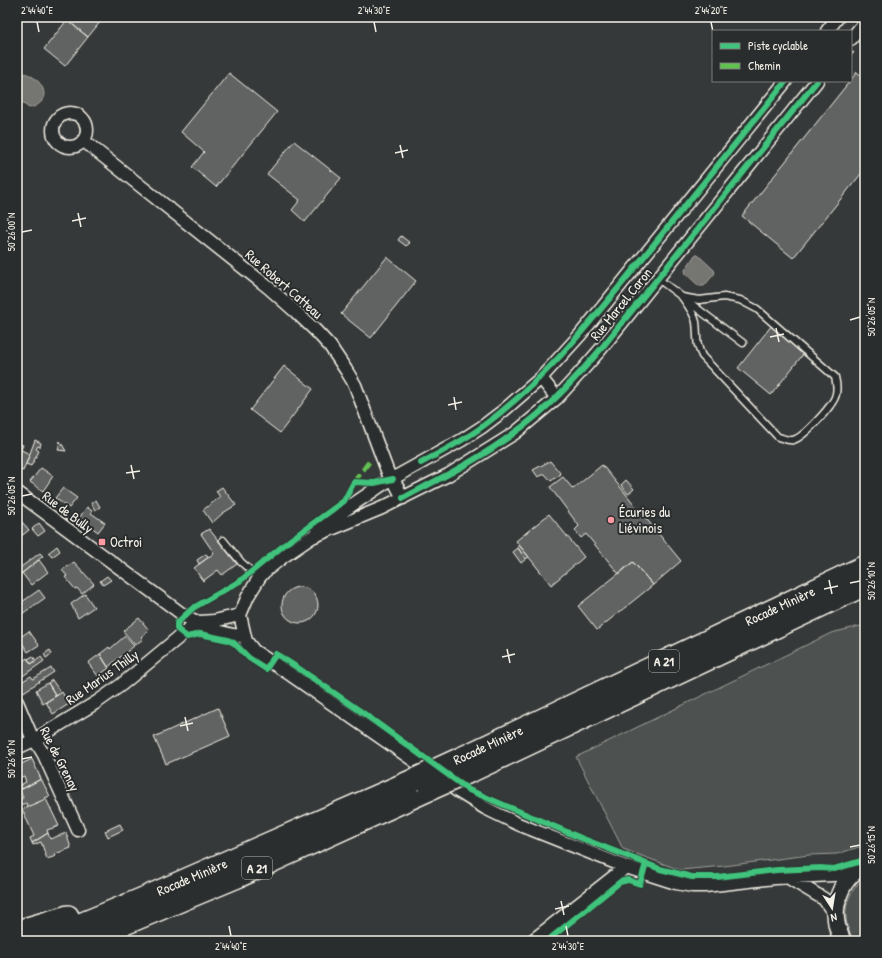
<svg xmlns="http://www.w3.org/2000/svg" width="882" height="958" viewBox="0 0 882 958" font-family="'Patrick Hand',sans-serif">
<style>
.green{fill:#4e514f;stroke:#a1a19c}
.water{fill:#757572;stroke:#a8a7a1}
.building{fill:#616362;stroke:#f4f1e8}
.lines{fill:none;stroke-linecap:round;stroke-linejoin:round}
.service-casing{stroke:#f4f1e8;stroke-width:9}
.minor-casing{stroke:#f4f1e8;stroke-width:15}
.secondary-casing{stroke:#f4f1e8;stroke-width:19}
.motorway-casing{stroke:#f4f1e8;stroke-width:24}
.path{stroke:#f4f1e8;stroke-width:2;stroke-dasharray:4 3;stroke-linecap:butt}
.service{stroke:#2a2d2e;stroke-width:6}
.minor{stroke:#2a2d2e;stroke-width:12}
.secondary{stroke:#2a2d2e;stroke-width:16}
.motorway{stroke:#2a2d2e;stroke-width:21}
.motorway-bridge-casing{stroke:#f4f1e8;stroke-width:24;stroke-linecap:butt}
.motorway-bridge{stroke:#2a2d2e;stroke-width:21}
.quiet{stroke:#63c152;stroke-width:5;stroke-dasharray:10 5;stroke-linecap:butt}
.cycleway-casing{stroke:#2a2d2e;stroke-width:8}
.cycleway{stroke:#40c37c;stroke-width:6}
.ticks{fill:none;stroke:#f4f1e8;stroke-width:1.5}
.poi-dot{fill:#ff9aa2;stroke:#2a2d2e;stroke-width:1.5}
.labels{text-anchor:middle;stroke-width:4;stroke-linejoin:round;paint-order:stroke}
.shield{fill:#2a2d2e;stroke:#b7b6b0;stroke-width:1}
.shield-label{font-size:13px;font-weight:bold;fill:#f4f1e8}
.street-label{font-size:14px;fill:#f4f1e8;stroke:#2a2d2e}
.poi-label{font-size:14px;fill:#f4f1e8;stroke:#2a2d2e;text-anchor:start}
.neatline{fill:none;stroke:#f4f1e8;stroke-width:1.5}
.ticks-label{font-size:10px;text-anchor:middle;fill:#f4f1e8}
</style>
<rect width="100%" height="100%" fill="#363939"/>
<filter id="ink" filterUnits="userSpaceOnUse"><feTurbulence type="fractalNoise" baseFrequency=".025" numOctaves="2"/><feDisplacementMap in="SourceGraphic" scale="8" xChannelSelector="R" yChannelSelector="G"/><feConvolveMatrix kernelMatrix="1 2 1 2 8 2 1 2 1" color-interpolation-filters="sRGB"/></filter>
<g filter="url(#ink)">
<path class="green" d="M860,626l5,5v214l-28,9 -28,1 -85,11 -44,4 -57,-21 -47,-92 255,-124z
M865,877v64h-11c-14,-24 -10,-46 11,-64z"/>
<path class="water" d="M17,72c23,0 41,30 12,36l-12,-9z
M695,255h3l16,15 1,3 -11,13h-5l-13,-12 -1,-4z"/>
<path class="building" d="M70,17h26l5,4 -13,16 -21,-17z
M67,20l21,17 -23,29 -21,-17z
M857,72l8,7v90l-72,89 -51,-42z
M229,73l48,39 -61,75 -24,-20 12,-15 -23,-20z
M294,141l47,37 -36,44 -13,-12 8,-10 -33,-26z
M401,236l9,7 -4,3 -8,-6z
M387,257l29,24 -45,57 -30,-24z
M772,325l33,27 -34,43 -33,-27z
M284,366l29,23 -33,44 -30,-23z
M35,440l6,3 -1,4 -2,-1 -2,3 3,2 -8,15 -5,-2z
M60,441l6,10 -8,-1z
M18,443l5,2 -2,5 9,4 -7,17 -6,-2v-10l3,-6 -3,-1z
M550,461l11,13 -10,7 -6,-7 -7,3 -5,-7z
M602,465l79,96 -28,24 -20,-23 -14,12 -33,-40 -5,4 -6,-8 4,-4 -29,-39 13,-10 10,12z
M41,468l12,8 -10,15 -13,-9z
M626,480l8,9 -6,5 -7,-9z
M222,487l14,18 -13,8 -11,10 -9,-13 17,-13 -4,-6z
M63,488l14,10 -8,10 -14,-10z
M96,500l4,7 -5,3 -4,-7z
M87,507l5,4 -1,2 14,10 -7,9 -19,-14z
M549,514l35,43 -33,28 -35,-44z
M22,522l7,8 -9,7 -3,-3v-8z
M39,523l6,8 -7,5 -6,-7z
M209,529l28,35 -15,11 -4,-5 -15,11 -9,-13 20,-15 -13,-19z
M519,545l10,12 -3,2 -9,-12z
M57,546l3,5 -8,6 -4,-4z
M518,548l8,11 -5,4 -8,-11z
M40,553l3,3 -23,19 -3,-5z
M206,554l3,3 -10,7 -2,-4z
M39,560l9,12 -17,13 -9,-12z
M74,562l20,22 -12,10 -5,-6 -2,1 -10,-12 2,-1 -5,-6z
M633,562l20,23 -56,45 -19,-24z
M107,576l4,4 -8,5 -3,-4z
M282 605a18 18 0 1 1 36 0a18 18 0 1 1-36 0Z
M39,590l6,8 -26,18 -2,-2v-6l6,-4 -1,-2z
M85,594l9,13 -16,11 -7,-14z
M139,618l10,12 -8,7 2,2 -8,6 -12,-14z
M29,631l10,14 -11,7 -9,-14z
M125,636l9,10 -26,21 -8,-13 9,-7 1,2z
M19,648l5,7 -7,5v-11z
M50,650l2,4 -6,4 -2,-4z
M100,654l9,14 -11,8 -10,-13z
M33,656l3,5 -5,3 -3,-5z
M20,657l3,4 4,-3 4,6 10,-7 3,4 -27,19v-20z
M51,668l3,4 -32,21 -4,-9 13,-8 2,3z
M52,680l9,13 -5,3 -8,-13z
M48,683l8,13 -13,8 -7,-14z
M62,692l7,12 -16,10 -7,-12z
M218,708l12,28 -64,28 -12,-27z
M32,759l9,20 -19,10 -2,-4 6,-3 -2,-6 -7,3v-13z
M17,779l5,10 -4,2 -1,-3z
M41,779l9,17 -5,2 1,1 -18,8 -2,-4 -5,2 -2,-5 4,-2 -3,-8z
M46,799l13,27 -12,4 1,3 -16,10 -2,-5 4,-2 -12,-27z
M120,824l3,6 -15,7 -3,-6z
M48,833l2,6 16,-6 5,15 -16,6 1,2 -9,3 -6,-17 -8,3 -1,-2z"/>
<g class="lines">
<g class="service-casing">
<path id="service" d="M657,278l86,65
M682,297l17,3 25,-3 16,3 17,9 78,68c2,8 3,17 -2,24 -5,9 -30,37 -40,39 -5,1 -10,-2 -15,-3l-76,-81c-7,-14 -4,-19 -6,-34 -2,-9 -9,-18 -14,-25z
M223,540l18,22 18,16"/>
</g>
<g class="minor-casing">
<path id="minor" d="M827,31l11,-14
M851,39l14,-17
M53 130a17 17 0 1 1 34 0a17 17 0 1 1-34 0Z
M84,141l185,147 27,24 19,18 15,16 16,24 9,15 33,88 5,6 10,19
M541,378l16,20
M17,492l169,125c20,8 35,19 58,19
M317,529l66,-45 79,-44 20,-13 21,-16 38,-33 39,-43 206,-254
M240,615l8,-19 11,-18 5,-6 20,-16 28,-19 70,-29 66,-33 67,-42 42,-35 21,-23 22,-25 217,-269
M240,615l6,26 8,10 37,24 168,117 26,16 33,16 108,43 50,16 16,3h13l70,-8 77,-4
M17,702l14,33 7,10 6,10 34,75
M17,748l17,-8 63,-38 24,-17 69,-57 10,-6 14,-1 26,-6
M789,878l35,21 11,16
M532,941l94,-74"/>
</g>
<g class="secondary-casing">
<path id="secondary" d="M843,941c-15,-27 -6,-61 22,-76"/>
</g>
<g class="motorway-casing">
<path id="motorway" d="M463,757l402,-191
M472,771l393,-186
M17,931l51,-15
M39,941l102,-42 272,-119
M84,941l156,-65 189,-86"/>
</g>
<path class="path" d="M851,55l4,-5"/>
<use href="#service" class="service"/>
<use href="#minor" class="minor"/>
<use href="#secondary" class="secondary"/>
<use href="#motorway" class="motorway"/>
<g class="motorway-bridge-casing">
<path id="motorway-bridge" d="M413,780l50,-23
M429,790l43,-19"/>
</g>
<use href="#motorway-bridge" class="motorway-bridge"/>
<path class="quiet" d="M354,482l15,-20"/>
<g class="cycleway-casing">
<path id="cycleway" d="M421,463c21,-12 43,-22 62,-37 67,-49 116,-115 168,-178 45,-56 90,-111 135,-167
M393,479l-19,4 -20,-1 -10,19 -55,40 -49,40 -47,27 -16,15v6l10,8 13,-3 28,6 6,3 15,15 17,11 10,-15 22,14 65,45 106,77 112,48 79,31 32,8h25l60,-7 43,-2 14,1 31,-9
M403,498c38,-20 77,-39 111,-65 33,-23 60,-53 86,-83l217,-269
M547,941l73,-59 8,-2 12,4 6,-21"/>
</g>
<use href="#cycleway" class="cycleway"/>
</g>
</g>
<path class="ticks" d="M37,22l2,10M374,22l2,10M711,22l2,10M400,145l3,13M395,153l13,-3M78,213l3,14M72,221l14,-3M22,232l10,-2M850,320l10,-3M776,328l3,14M770,337l14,-3M454,397l2,13M448,405l14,-3M131,465l3,14M126,473l14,-2M22,496l10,-2M829,580l3,14M850,583l10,-2M824,589l14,-3M507,649l3,14M502,657l13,-3M185,717l3,14M180,726l13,-3M22,759l10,-2M850,847l10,-2M561,901l3,14M555,909l14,-3M229,926l2,10M566,926l2,10"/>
<g class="poi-dot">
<circle cx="611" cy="520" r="4"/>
<rect x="98" y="538" width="8" height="8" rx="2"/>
</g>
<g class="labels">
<g class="shield">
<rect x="649" y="650" width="30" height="22" rx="3"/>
<rect x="242" y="857" width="30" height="22" rx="3"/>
</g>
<g class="shield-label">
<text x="664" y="666">A 21</text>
<text x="257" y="873">A 21</text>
</g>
<g class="street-label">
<text transform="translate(284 284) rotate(41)" y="5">Rue Robert Catteau</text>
<text transform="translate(621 304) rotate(-51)" y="5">Rue Marcel Caron</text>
<text transform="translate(68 512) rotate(37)" y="5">Rue de Bully</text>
<text transform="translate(780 606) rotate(-25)" y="5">Rocade Minière</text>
<text transform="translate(102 677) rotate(-35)" y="5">Rue Marius Thilly</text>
<text transform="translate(488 745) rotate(-25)" y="5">Rocade Minière</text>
<text transform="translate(60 759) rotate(63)" y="5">Rue de Grenay</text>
<text transform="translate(192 877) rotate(-23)" y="5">Rocade Minière</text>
</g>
<g class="poi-label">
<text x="619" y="517">Écuries du<tspan x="619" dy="16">Liévinois</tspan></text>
<text x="110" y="547">Octroi</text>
</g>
</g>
<rect width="882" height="958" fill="none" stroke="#2a2d2e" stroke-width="44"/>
<rect x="712" y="30" width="140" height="52" fill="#2a2d2e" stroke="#7b7b78"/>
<rect x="720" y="43" width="20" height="6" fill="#40c37c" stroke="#7b7b78"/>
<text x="748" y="50" font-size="12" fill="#f4f1e8">Piste cyclable</text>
<rect x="720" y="63" width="20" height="6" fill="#63c152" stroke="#7b7b78"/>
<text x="748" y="70" font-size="12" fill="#f4f1e8">Chemin</text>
<g transform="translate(832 908) rotate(168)" stroke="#2a2d2e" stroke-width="3" paint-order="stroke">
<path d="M0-3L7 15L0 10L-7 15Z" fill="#f4f1e8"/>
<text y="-6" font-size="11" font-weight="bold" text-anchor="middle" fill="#f4f1e8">N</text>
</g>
<rect x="22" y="22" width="838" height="914" class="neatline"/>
<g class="ticks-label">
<text x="37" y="14">2°44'40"E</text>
<text x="374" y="14">2°44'30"E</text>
<text x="711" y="14">2°44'20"E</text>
<text transform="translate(11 232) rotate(-90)" y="4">50°26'00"N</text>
<text transform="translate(871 317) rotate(-90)" y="4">50°26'05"N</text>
<text transform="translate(11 496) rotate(-90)" y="4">50°26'05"N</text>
<text transform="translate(871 581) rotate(-90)" y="4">50°26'10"N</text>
<text transform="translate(11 759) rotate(-90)" y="4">50°26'10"N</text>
<text transform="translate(871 845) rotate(-90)" y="4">50°26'15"N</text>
<text x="231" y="950">2°44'40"E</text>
<text x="568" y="950">2°44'30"E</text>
</g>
</svg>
